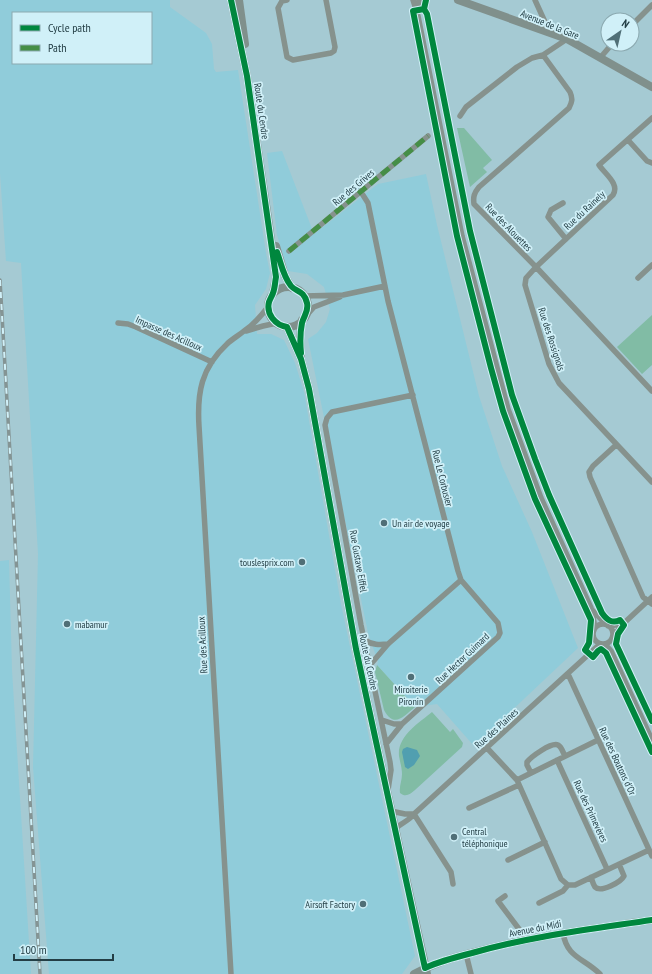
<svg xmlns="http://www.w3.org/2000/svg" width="652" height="974" viewBox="0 0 652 974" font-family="'PT Sans Narrow',sans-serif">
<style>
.built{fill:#90ccda;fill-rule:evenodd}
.green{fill:#81bca5}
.water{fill:#519fb0}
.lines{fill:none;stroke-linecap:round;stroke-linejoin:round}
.street{stroke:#86928d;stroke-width:5.5}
.secondary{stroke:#80908c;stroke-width:8}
.rail-casing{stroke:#849494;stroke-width:3.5}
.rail{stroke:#d0f0f8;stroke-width:2;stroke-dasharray:6;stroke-linecap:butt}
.quiet{stroke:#458e46;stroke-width:5;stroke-dasharray:10 5;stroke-linecap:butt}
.cycleway-casing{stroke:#d0f0f8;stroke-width:8}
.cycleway{stroke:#00873e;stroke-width:6}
.poi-dot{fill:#506f77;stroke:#d0f0f8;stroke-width:1.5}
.labels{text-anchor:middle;stroke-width:3.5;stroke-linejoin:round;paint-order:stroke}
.street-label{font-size:10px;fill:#233e45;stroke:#d0f0f8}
.poi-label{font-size:10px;fill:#233e45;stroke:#d0f0f8;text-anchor:start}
</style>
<rect width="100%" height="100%" fill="#a5cad3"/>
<path class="built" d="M0,0h170v7l36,26 6,11 2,25 2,3 22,-2 28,183 4,20 -4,16 -11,16 2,29h14l13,6 11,23 9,29 37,212 74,352 -13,18h-353l-16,-207 5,-213 -17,-291 -15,-2 -6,-88zM13,13h138v50h-138z
M282,151l32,83 64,-50 48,-10 11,51 42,171 23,70 30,66 46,116 -104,98 -37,-42 -22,3 -38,-42 1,-3 -10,-29 -60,-294 9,-6 9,-11 4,-13 -6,-22 -17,-13 -19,-3 -11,-36 -10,-82z
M9,560l3,110 19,304h-31v-413z"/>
<path class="green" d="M457,128h7l28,32 -9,8 4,4 -17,15z
M652,315v50l-10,9 -25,-27z
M377,665l38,42c-11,9 -21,22 -31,3l-9,-38z
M432,712l18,20 3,-3 10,14 -1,4 -47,43c-5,4 -9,8 -15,3 -1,-7 2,-12 2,-19 0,-6 -2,-12 -3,-18 -2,-20 20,-33 33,-44z"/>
<path class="water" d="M407,747l10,3 3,6 -6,9 -6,4 -3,-2 -3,-15 1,-3z"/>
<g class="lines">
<path class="street" d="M287,0l-5,1 -4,7 9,49 6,3 38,-7 3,-2 1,-4 -9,-47
M413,0l5,16 44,220 46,173 33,89 50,110 3,14v8
M535,0l10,22 -1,9
M417,10l2,-10
M632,25l20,-20
M543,55l27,37c3,7 2,10 -1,16l-90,79c-5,6 -6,10 -5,17l62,63 116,124
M600,58l12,-14
M460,116l6,-9 51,-40 15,-9 11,-3 24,-16
M652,118l-53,47c6,9 21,19 14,30l-77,72 -10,11 -1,7 24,79 10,19 93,99
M628,140l19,21 5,2
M361,192l7,11 20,98 70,270 3,9 -73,64 -18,21
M563,203l-12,7 -3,7 18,22
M289,251l139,-115
M638,278l14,-13
M304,296l39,-1 42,-9
M306,316l8,-9 26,-10
M118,323l10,1 8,3 76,35
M246,331l17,-5 14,-3
M616,445l-23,21 -4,6 1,5 53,120 9,7
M592,610l15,15
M593 634a10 10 0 1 1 20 0a10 10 0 1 1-20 0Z
M608,626l15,-2
M612,638l11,-14 29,-27
M364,640c9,5 15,5 24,4
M605,644l6,7 41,89
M568,674l84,182
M382,720l12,4h8
M386,744l16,-20 96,-87 2,-4 -2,-10 -37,-43
M487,748l30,32 44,99 7,6h7l74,-35
M557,760l50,109
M531,773l-4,-8v-3c4,-5 24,-20 31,-17 4,2 5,8 7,11
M517,780l81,-40
M388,790l3,-20 -1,-8 -29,-137 -36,-200 2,-7 5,-6 81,-17
M469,808l50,-23
M391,811l14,3h9
M414,814l37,58 2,12
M395,829c6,-6 14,-8 19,-15l186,-170
M508,860l37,-18
M591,877c1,3 2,7 4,10 6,6 26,-5 29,-11l-5,-12
M505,896l-7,5 24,32 3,7
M539,903l24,-12 5,-6
M563,933c4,25 21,25 37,41
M466,954l5,20
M231,974l-32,-548c-2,-33 2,-58 28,-82 5,-5 11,-8 17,-13 9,-6 17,-15 24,-24"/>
<path class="secondary" d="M231,0l16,76 22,149 7,52 -3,17
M239,0l6,44
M458,0l109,39 85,48
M276,246l9,30 7,12
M268 307a20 20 0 1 1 40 0a20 20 0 1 1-40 0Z
M287,327l14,32 8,30 47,260 71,325
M301,355l-1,-19 2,-16
M414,974c18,-10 37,-16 57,-21 60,-17 120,-24 181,-33"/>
<g class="rail-casing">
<path id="rail" d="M0,280l40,694"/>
</g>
<use href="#rail" class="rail"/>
<path class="quiet" d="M289,251l139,-115"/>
<g class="cycleway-casing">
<path id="cycleway" d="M231,0l16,76 29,201c-1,5 -1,11 -3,16 -1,3 -3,6 -4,9 -3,12 6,23 18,25l14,32 8,30 47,260 69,319c15,-7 31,-11 47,-15 59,-17 120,-24 180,-33
M426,0l-2,9 3,5 43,217 42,164 23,64 14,36 53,118c5,7 10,11 18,7l4,5 -6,9 -2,10 36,77
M424,9l-11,2 44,225 34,132 12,43 32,88 56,121 -2,23 -4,7 8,7 5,-6 3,-2 5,4 46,99
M277,252c4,11 6,24 14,34 5,6 13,4 16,17 2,8 -3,12 -5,20 -2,10 -2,20 -1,30"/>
</g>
<use href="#cycleway" class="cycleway"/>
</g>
<g class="poi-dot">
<circle cx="384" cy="523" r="4"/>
<circle cx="302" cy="562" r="4"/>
<circle cx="67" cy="624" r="4"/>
<circle cx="411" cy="677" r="4"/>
<circle cx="454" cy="837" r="4"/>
<circle cx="363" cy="904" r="4"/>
</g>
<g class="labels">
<g class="street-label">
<text transform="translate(550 24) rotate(22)" y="4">Avenue de la Gare</text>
<text transform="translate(262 111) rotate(82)" y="4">Route du Cendre</text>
<text transform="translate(353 187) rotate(-40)" y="4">Rue des Grives</text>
<text transform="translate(584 210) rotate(-43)" y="4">Rue du Rainely</text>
<text transform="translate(509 227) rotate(46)" y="4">Rue des Alouettes</text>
<text transform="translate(169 333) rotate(24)" y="4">Impasse des Acilloux</text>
<text transform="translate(552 339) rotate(72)" y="4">Rue des Rossignols</text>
<text transform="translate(443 478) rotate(76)" y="4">Rue Le Corbusier</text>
<text transform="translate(359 561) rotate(80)" y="4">Rue Gustave Eiffel</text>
<text transform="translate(202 645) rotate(-93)" y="4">Rue des Acilloux</text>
<text transform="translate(462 658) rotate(-43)" y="4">Rue Hector Guimard</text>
<text transform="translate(369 662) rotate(78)" y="4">Route du Cendre</text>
<text transform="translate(496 728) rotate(-42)" y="4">Rue des Plaines</text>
<text transform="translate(618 761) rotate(65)" y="4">Rue des Boutons d'Or</text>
<text transform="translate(591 811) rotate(65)" y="4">Rue des Primevères</text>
<text transform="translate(535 928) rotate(-11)" y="4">Avenue du Midi</text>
</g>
<g class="poi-label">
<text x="392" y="527">Un air de voyage</text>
<text x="294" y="566" text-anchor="end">touslesprix.com</text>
<text x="75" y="628">mabamur</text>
<text x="411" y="693" text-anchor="middle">Miroiterie<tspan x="411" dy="12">Pironin</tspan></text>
<text x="462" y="835">Central<tspan x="462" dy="12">téléphonique</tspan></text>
<text x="355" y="908" text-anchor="end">Airsoft Factory</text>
</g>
</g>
<rect x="12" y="12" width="140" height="52" fill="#d0f0f8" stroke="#8ba9b0"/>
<rect x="20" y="25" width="20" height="6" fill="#00873e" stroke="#8ba9b0"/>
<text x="48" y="32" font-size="12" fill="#233e45">Cycle path</text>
<rect x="20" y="45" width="20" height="6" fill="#458e46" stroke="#8ba9b0"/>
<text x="48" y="52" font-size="12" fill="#233e45">Path</text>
<g transform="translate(620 32) rotate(34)"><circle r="19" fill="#d0f0f8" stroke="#8ba9b0"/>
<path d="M0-3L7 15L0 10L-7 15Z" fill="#506f77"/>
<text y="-6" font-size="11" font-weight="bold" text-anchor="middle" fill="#233e45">N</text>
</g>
<path d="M14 954v6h99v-6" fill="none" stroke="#233e45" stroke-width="2"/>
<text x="20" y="954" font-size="12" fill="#233e45" stroke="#d0f0f8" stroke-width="3" paint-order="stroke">100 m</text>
</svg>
